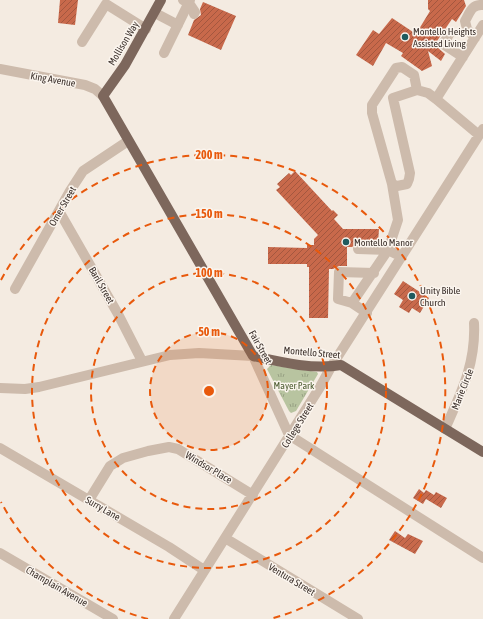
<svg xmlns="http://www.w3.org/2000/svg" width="483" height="619" viewBox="0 0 483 619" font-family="'Asap Condensed',sans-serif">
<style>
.park{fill:url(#park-tufts)}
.building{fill:url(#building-hatch)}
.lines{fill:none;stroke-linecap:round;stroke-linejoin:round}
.minor{stroke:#cdbbac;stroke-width:10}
.major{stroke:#7d675c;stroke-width:10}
.ring{fill:none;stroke:#e8590c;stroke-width:2;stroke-dasharray:7 5}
.poi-dot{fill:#1f5a5e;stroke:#fbf5ee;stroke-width:1.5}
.labels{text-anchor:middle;stroke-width:3;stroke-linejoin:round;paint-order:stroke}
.poi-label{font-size:10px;fill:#3b302b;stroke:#fbf5ee;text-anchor:start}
.street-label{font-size:10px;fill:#3b302b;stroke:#fbf5ee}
.park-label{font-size:10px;fill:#4a5a2e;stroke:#fbf5ee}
.centre{fill:#e8590c;stroke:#fbf5ee;stroke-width:2}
.ring-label{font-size:12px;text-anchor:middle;font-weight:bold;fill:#e8590c;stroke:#fbf5ee;stroke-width:3;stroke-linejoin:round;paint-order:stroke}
</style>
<defs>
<pattern id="park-tufts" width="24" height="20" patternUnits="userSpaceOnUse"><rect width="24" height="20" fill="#b8c4a0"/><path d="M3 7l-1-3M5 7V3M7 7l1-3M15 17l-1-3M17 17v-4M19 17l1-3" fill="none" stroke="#97a083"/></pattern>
<pattern id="building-hatch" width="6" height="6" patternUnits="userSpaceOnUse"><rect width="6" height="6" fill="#c8694b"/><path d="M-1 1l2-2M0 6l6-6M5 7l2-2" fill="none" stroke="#a4573f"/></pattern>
</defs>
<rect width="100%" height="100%" fill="#f4ebe1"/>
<path class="park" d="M271,365l46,7 1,2 -22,37 -5,2 -2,-2 -22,-42z"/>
<path class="building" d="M60,0h18l-3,25 -17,-2z
M428,0h36l2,6 -10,16 -4,-3 -15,22v6l8,7 -4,7 -13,-10 4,15 -10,5 -21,-15 2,-3 -17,-10 -13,23 -17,-11 17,-25 6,4 13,-16 24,16 14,-23 -2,-2z
M203,2l33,14 -15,34 -33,-15 6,-15 7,-5 -1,-6z
M295,171l37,40 1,-1 5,5 -4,4 9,10h36l-1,14h-20l-6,4h-5v19h-8l-6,3h-4l-1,49h-19v-51h-2v-3h-39v-17l39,1v-3h7v-6l4,-4 -42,-45 4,-3 -3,-3 12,-11 2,2z
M403,281l26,17 -9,15 -8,-5 -3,5 -10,-6 4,-7 -9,-6z
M419,489l5,4 2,-3 8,5 2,-3 11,6 -6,10 -15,-9 -3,5 -10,-6z
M395,531l10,7 3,-4 15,7 -8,13 -26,-14z"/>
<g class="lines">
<path class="minor" d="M183,0l6,3 6,9 -1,2
M155,13l23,12
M450,33l-7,11 20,13
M475,38l-8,-9 -2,-8c5,-9 7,-17 18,-16
M82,42l24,-38 40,25
M164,53l26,-53
M0,69l85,16 10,4 8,7
M417,90l-24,8 17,75 -1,6 -2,5 -10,2 -5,-2 -20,-71v-8l24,-37 6,-1 12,8 3,15 11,3 8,6
M479,135l-43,-36 47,-74
M392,184l6,36 -10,30 14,7
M59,211l59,103 24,47
M358,249l30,1
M15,289l55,-98 13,-20 45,-30
M352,303l-14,-4 1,-27 35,1
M367,313l-15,-10 36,-53
M0,388l25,1 14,-2 131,-32 29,-2 54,3 36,79 194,123
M445,429c16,-36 31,-65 29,-106
M0,448l169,99 35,23
M89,500l21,-34 13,-8 25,-7 21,-4 9,2 75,46
M225,538l133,81
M0,553l113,66
M174,619l146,-232 11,-20 152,-238"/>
<path class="major" d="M161,0l-36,65 -22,31 150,260c27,6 60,14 88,9l142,87"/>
</g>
<circle cx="209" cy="391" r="59" fill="#e8590c" fill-opacity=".12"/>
<g class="ring">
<circle cx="209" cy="391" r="59"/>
<circle cx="209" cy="391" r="118"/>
<circle cx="209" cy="391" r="177"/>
<path d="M148 619A236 236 0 0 1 1 502M1 280A236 236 0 1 1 270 619"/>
</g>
<g class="poi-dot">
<circle cx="405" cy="37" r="4"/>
<circle cx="346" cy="242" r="4"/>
<circle cx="412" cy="296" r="4"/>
</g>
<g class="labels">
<g class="poi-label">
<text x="413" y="35">Montello Heights<tspan x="413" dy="12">Assisted Living</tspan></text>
<text x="354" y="246">Montello Manor</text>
<text x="420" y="294">Unity Bible<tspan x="420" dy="12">Church</tspan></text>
</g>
<g class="street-label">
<text transform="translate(123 43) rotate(-59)" y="4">Mollison Way</text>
<text transform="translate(53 79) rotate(10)" y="4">King Avenue</text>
<text transform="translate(62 206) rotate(-60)" y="4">Omer Street</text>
<text transform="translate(102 285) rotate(60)" y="4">Baril Street</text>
<text transform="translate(261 347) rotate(61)" y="4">Fair Street</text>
<text transform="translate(312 352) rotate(5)" y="4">Montello Street</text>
<text transform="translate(462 389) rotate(-68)" y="4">Marie Circle</text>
<text transform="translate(297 425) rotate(-58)" y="4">College Street</text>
<text transform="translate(209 467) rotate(31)" y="4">Windsor Place</text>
<text transform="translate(103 508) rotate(30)" y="4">Surry Lane</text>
<text transform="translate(292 579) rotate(31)" y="4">Ventura Street</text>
<text transform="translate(57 586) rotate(30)" y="4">Champlain Avenue</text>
</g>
<g class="park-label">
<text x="294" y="389">Mayer Park</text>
</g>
</g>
<circle cx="209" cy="391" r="6" class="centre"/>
<g class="ring-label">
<text x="209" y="159">200 m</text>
<text x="209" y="218">150 m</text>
<text x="209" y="277">100 m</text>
<text x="209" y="336">50 m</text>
</g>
</svg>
